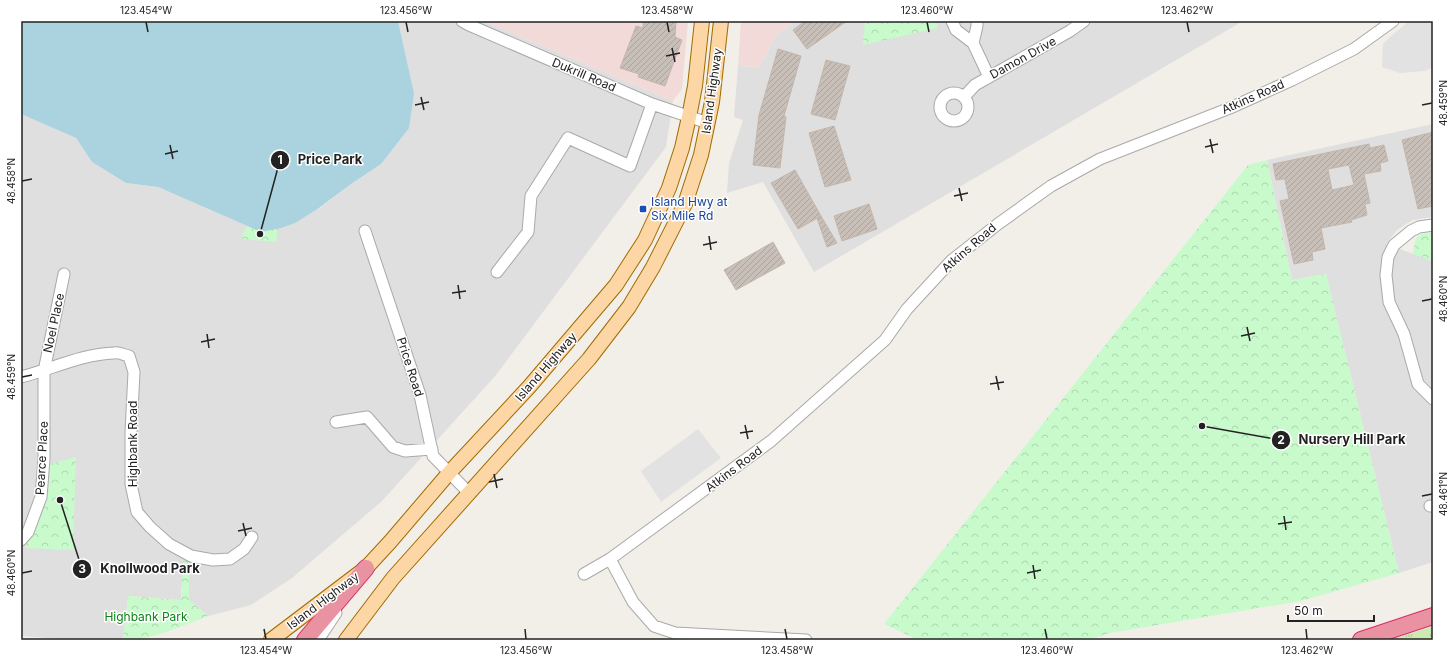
<svg xmlns="http://www.w3.org/2000/svg" width="1454" height="661" viewBox="0 0 1454 661" font-family="Inter,sans-serif">
<style>
.residential{fill:#e0dfdf}
.commercial{fill:#f2dad9}
.grass{fill:url(#grass-tufts)}
.park{fill:url(#park-crowns)}
.parking{fill:#e2e2e2}
.water{fill:#aad3df}
.building{fill:url(#building-hatch);stroke:#c4b6ab;fill-rule:evenodd}
.lines{fill:none;stroke-linecap:round;stroke-linejoin:round}
.minor-casing{stroke:#a9a9a9;stroke-width:13}
.major-casing{stroke:#a06b00;stroke-width:16}
.highway-casing{stroke:#dc2a67;stroke-width:18}
.minor{stroke:#fff;stroke-width:11}
.major{stroke:#fcd6a4;stroke-width:14}
.highway{stroke:#e892a2;stroke-width:16}
.ticks{fill:none;stroke:#222;stroke-width:1.5}
.transit-dot{fill:#1a4fb4;stroke:#fff;stroke-width:1.5}
.labels{text-anchor:middle;stroke-width:3;stroke-linejoin:round;paint-order:stroke}
.street-label{font-size:12px;fill:#222;stroke:#fff}
.transit-label{font-size:12px;fill:#164399;stroke:#fff;text-anchor:start}
.park-label{font-size:12px;fill:#0c8416;stroke:#fff}
.leader{fill:none;stroke:#222;stroke-width:1.5}
.callout-dot{fill:#222;stroke:#fff;stroke-width:1.5}
.mark-label{font-size:12px;text-anchor:middle;font-weight:bold;fill:#fff}
.callout-label{font-size:13px;text-anchor:middle;font-weight:bold;fill:#222;stroke:#fff;stroke-width:3;stroke-linejoin:round;paint-order:stroke}
.neatline{fill:none;stroke:#222;stroke-width:1.5}
.ticks-label{font-size:10px;text-anchor:middle;fill:#222}
</style>
<defs>
<pattern id="grass-tufts" width="24" height="20" patternUnits="userSpaceOnUse"><rect width="24" height="20" fill="#cdebb0"/><path d="M3 7l-1-3M5 7V3M7 7l1-3M15 17l-1-3M17 17v-4M19 17l1-3" fill="none" stroke="#b0c997"/></pattern>
<pattern id="park-crowns" width="20" height="18" patternUnits="userSpaceOnUse"><rect width="20" height="18" fill="#c8facc"/><path d="M2 6a3 3 0 1 1 6 0M12 15a3 3 0 1 1 6 0" fill="none" stroke="#acd6af"/></pattern>
<pattern id="building-hatch" width="6" height="6" patternUnits="userSpaceOnUse"><rect width="6" height="6" fill="#c7bfb8"/><path d="M-1 1l2-2M0 6l6-6M5 7l2-2" fill="none" stroke="#aba49e"/></pattern>
</defs>
<rect width="100%" height="100%" fill="#f2efe9"/>
<path class="residential" d="M398,21h86l189,80 -7,46 -170,228 -114,126 -90,77 -41,27 -43,11 -19,-16v-39l-8,29v10l-53,-4 -5,44h-47l-55,-4v-522l55,24 16,24 34,21 32,4 103,45 59,-24 31,-24 30,-20 33,-71z
M796,21h447l-429,251 -51,-90 -36,11 2,-30 14,-43 -9,-3 4,-51 21,1 17,-32z
M1433,124v93l-20,3 -7,4 -9,6 -11,14 47,17v301l-34,11 -73,-299 -34,6 -25,-120z"/>
<path class="commercial" d="M484,21h204l-6,68 -9,12z
M741,21h55l-20,14 -17,32 -21,-1z"/>
<path class="grass" d="M1433,626v14h-42z"/>
<path class="park" d="M865,21h71l2,7 -75,17z
M1267,160l25,120 34,-6 73,299 -98,28 -191,32 -23,7h-169l-34,-16 364,-459z
M246,227l32,1 -2,14 -35,-3z
M1433,232v29l-20,-7c3,-18 1,-19 20,-22z
M76,457l-3,93 -48,-2c3,-9 9,-16 13,-25 9,-19 12,-38 12,-59z
M183,560l6,1v39l19,16c-27,10 -55,24 -85,24l5,-44 53,4z"/>
<path class="parking" d="M1409,21h24v46l-8,4 -25,2 -18,-6 1,-23 7,-7z
M698,429l23,29 -60,44 -20,-31z"/>
<path class="water" d="M21,21h377l16,72 -5,35 -28,36 -30,20 -32,24 -24,15 -14,5 -20,4 -103,-45 -32,-4 -34,-21 -16,-24 -55,-24z"/>
<path class="building" d="M643,21h33l-1,16 7,3 -17,46 -27,-9 1,-3 -19,-6 16,-42 7,2z
M805,21h42l-40,28 -14,-19z
M778,49l23,7 -17,60 2,1 -6,51 -27,-3 6,-50z
M826,60l24,6 -15,54 -24,-6z
M834,126l17,54 -26,7 -16,-54z
M1433,132v74l-15,3 -16,-69z
M1369,144l1,4 14,-3 4,16 -8,2 1,8 -17,3 6,29 -5,1 2,11 -16,5 1,2 -31,6 4,21 -13,3 1,8 -19,4 -14,-63 9,-2 -4,-19 -1,-1 -8,1 -3,-16zM1349,165l5,20 -22,5 -4,-21z
M795,170l26,46 -23,13 -27,-46z
M869,204l8,25 -35,12 -8,-25z
M821,216l16,27 -10,4 -10,-29z
M773,242l12,21 -49,27 -12,-20z"/>
<g class="lines">
<g class="minor-casing">
<path id="minor" d="M462,21l7,4 183,79 56,19
M952,21l4,9 17,13 16,34
M973,43l4,-17v-5
M940 107a14 14 0 1 1 28 0a14 14 0 1 1-28 0Z
M964,97l11,-12 95,-54 14,-10
M1433,225l-14,2 -8,4 -17,14 -6,12 -2,18 3,27 15,32 14,50 15,15
M365,231l55,164 13,61 36,37
M497,272l31,-40 3,-36 37,-58 62,28 22,-62
M21,377c31,-8 61,-23 93,-24 5,-1 10,2 15,3l5,16 -3,60v52l6,28 13,15 19,17 22,12 22,4 17,-1 14,-10 8,-12
M336,422l31,-5 26,30 12,4 27,-2
M1430,506h3
M21,540l7,-8 13,-35 3,-38v-88l20,-97
M610,559l23,43 21,24 21,7 131,7
M584,574l26,-15 161,-118 114,-101 22,-31 45,-49 46,-36 53,-38 49,-27 130,-51 62,-28 62,-31 39,-28
M318,640l18,-27"/>
</g>
<g class="major-casing">
<path id="major" d="M271,640l95,-72 24,-26 59,-69 80,-86 87,-102 29,-45 24,-52 13,-40 7,-31 6,-31 7,-65
M346,640l47,-62 196,-219 40,-52 24,-40 32,-63 16,-49 11,-53 9,-81"/>
</g>
<g class="highway-casing">
<path id="highway" d="M305,640l61,-72
M1361,640l72,-24"/>
</g>
<use href="#minor" class="minor"/>
<use href="#major" class="major"/>
<use href="#highway" class="highway"/>
</g>
<path class="ticks" d="M146,22l2,10M406,22l2,10M667,22l2,10M927,22l2,10M1187,22l2,10M672,48l3,14M666,56l14,-3M421,97l3,13M415,105l14,-3M1422,105l10,-2M1210,139l3,14M170,145l3,14M1205,147l13,-3M165,154l13,-3M22,181l10,-2M959,188l3,13M954,196l14,-3M709,236l2,14M703,245l14,-3M458,285l2,14M452,293l14,-2M1422,301l10,-2M1247,327l3,14M207,334l2,14M1241,336l14,-3M201,342l14,-3M996,376l3,14M22,377l10,-2M990,384l14,-2M745,425l3,14M740,433l13,-2M494,474l3,14M489,482l14,-3M1422,496l10,-2M1284,516l2,14M243,523l3,13M1278,524l14,-2M238,531l14,-3M1033,565l2,14M22,573l10,-2M1027,573l14,-3M264,629l2,10M525,629l1,10M785,629l2,10M1045,629l2,10M1306,629l1,10"/>
<rect class="transit-dot" x="639" y="205" width="8" height="8" rx="2"/>
<g class="labels">
<g class="street-label">
<text transform="translate(1023 58) rotate(-29)" y="4">Damon Drive</text>
<text transform="translate(584 75) rotate(23)" y="4">Dukrill Road</text>
<text transform="translate(712 91) rotate(-82)" y="4">Island Highway</text>
<text transform="translate(1253 97) rotate(-24)" y="4">Atkins Road</text>
<text transform="translate(969 248) rotate(-41)" y="4">Atkins Road</text>
<text transform="translate(54 323) rotate(-78)" y="4">Noel Place</text>
<text transform="translate(410 367) rotate(72)" y="4">Price Road</text>
<text transform="translate(546 367) rotate(-49)" y="4">Island Highway</text>
<text transform="translate(133 444) rotate(-90)" y="4">Highbank Road</text>
<text transform="translate(42 458) rotate(-87)" y="4">Pearce Place</text>
<text transform="translate(734 469) rotate(-37)" y="4">Atkins Road</text>
<text transform="translate(323 601) rotate(-37)" y="4">Island Highway</text>
</g>
<g class="transit-label">
<text x="651" y="206">Island Hwy at<tspan x="651" dy="14">Six Mile Rd</tspan></text>
</g>
<g class="park-label">
<text x="146" y="621">Highbank Park</text>
</g>
</g>
<path class="leader" d="M260 234L280 160M1202 426L1281 440M60 500L82 569"/>
<g class="callout-dot">
<circle cx="260" cy="234" r="4"/>
<circle cx="1202" cy="426" r="4"/>
<circle cx="60" cy="500" r="4"/>
<circle cx="280" cy="160" r="10"/>
<circle cx="1281" cy="440" r="10"/>
<circle cx="82" cy="569" r="10"/>
</g>
<g class="mark-label">
<text x="280" y="164">1</text>
<text x="1281" y="444">2</text>
<text x="82" y="573">3</text>
</g>
<g class="callout-label">
<text x="330" y="164">Price Park</text>
<text x="1352" y="444">Nursery Hill Park</text>
<text x="150" y="573">Knollwood Park</text>
</g>
<rect width="1454" height="661" fill="none" stroke="#ffffff" stroke-width="44"/>
<path d="M1288 615v6h86v-6" fill="none" stroke="#222222" stroke-width="2"/>
<text x="1294" y="615" font-size="12" fill="#222222" stroke="#ffffff" stroke-width="3" paint-order="stroke">50 m</text>
<rect x="22" y="22" width="1410" height="617" class="neatline"/>
<g class="ticks-label">
<text x="146" y="14">123.454°W</text>
<text x="406" y="14">123.456°W</text>
<text x="667" y="14">123.458°W</text>
<text x="927" y="14">123.460°W</text>
<text x="1187" y="14">123.462°W</text>
<text transform="translate(1443 103) rotate(-90)" y="4">48.459°N</text>
<text transform="translate(11 181) rotate(-90)" y="4">48.458°N</text>
<text transform="translate(1443 299) rotate(-90)" y="4">48.460°N</text>
<text transform="translate(11 377) rotate(-90)" y="4">48.459°N</text>
<text transform="translate(1443 494) rotate(-90)" y="4">48.461°N</text>
<text transform="translate(11 573) rotate(-90)" y="4">48.460°N</text>
<text x="266" y="654">123.454°W</text>
<text x="526" y="654">123.456°W</text>
<text x="787" y="654">123.458°W</text>
<text x="1047" y="654">123.460°W</text>
<text x="1307" y="654">123.462°W</text>
</g>
</svg>
